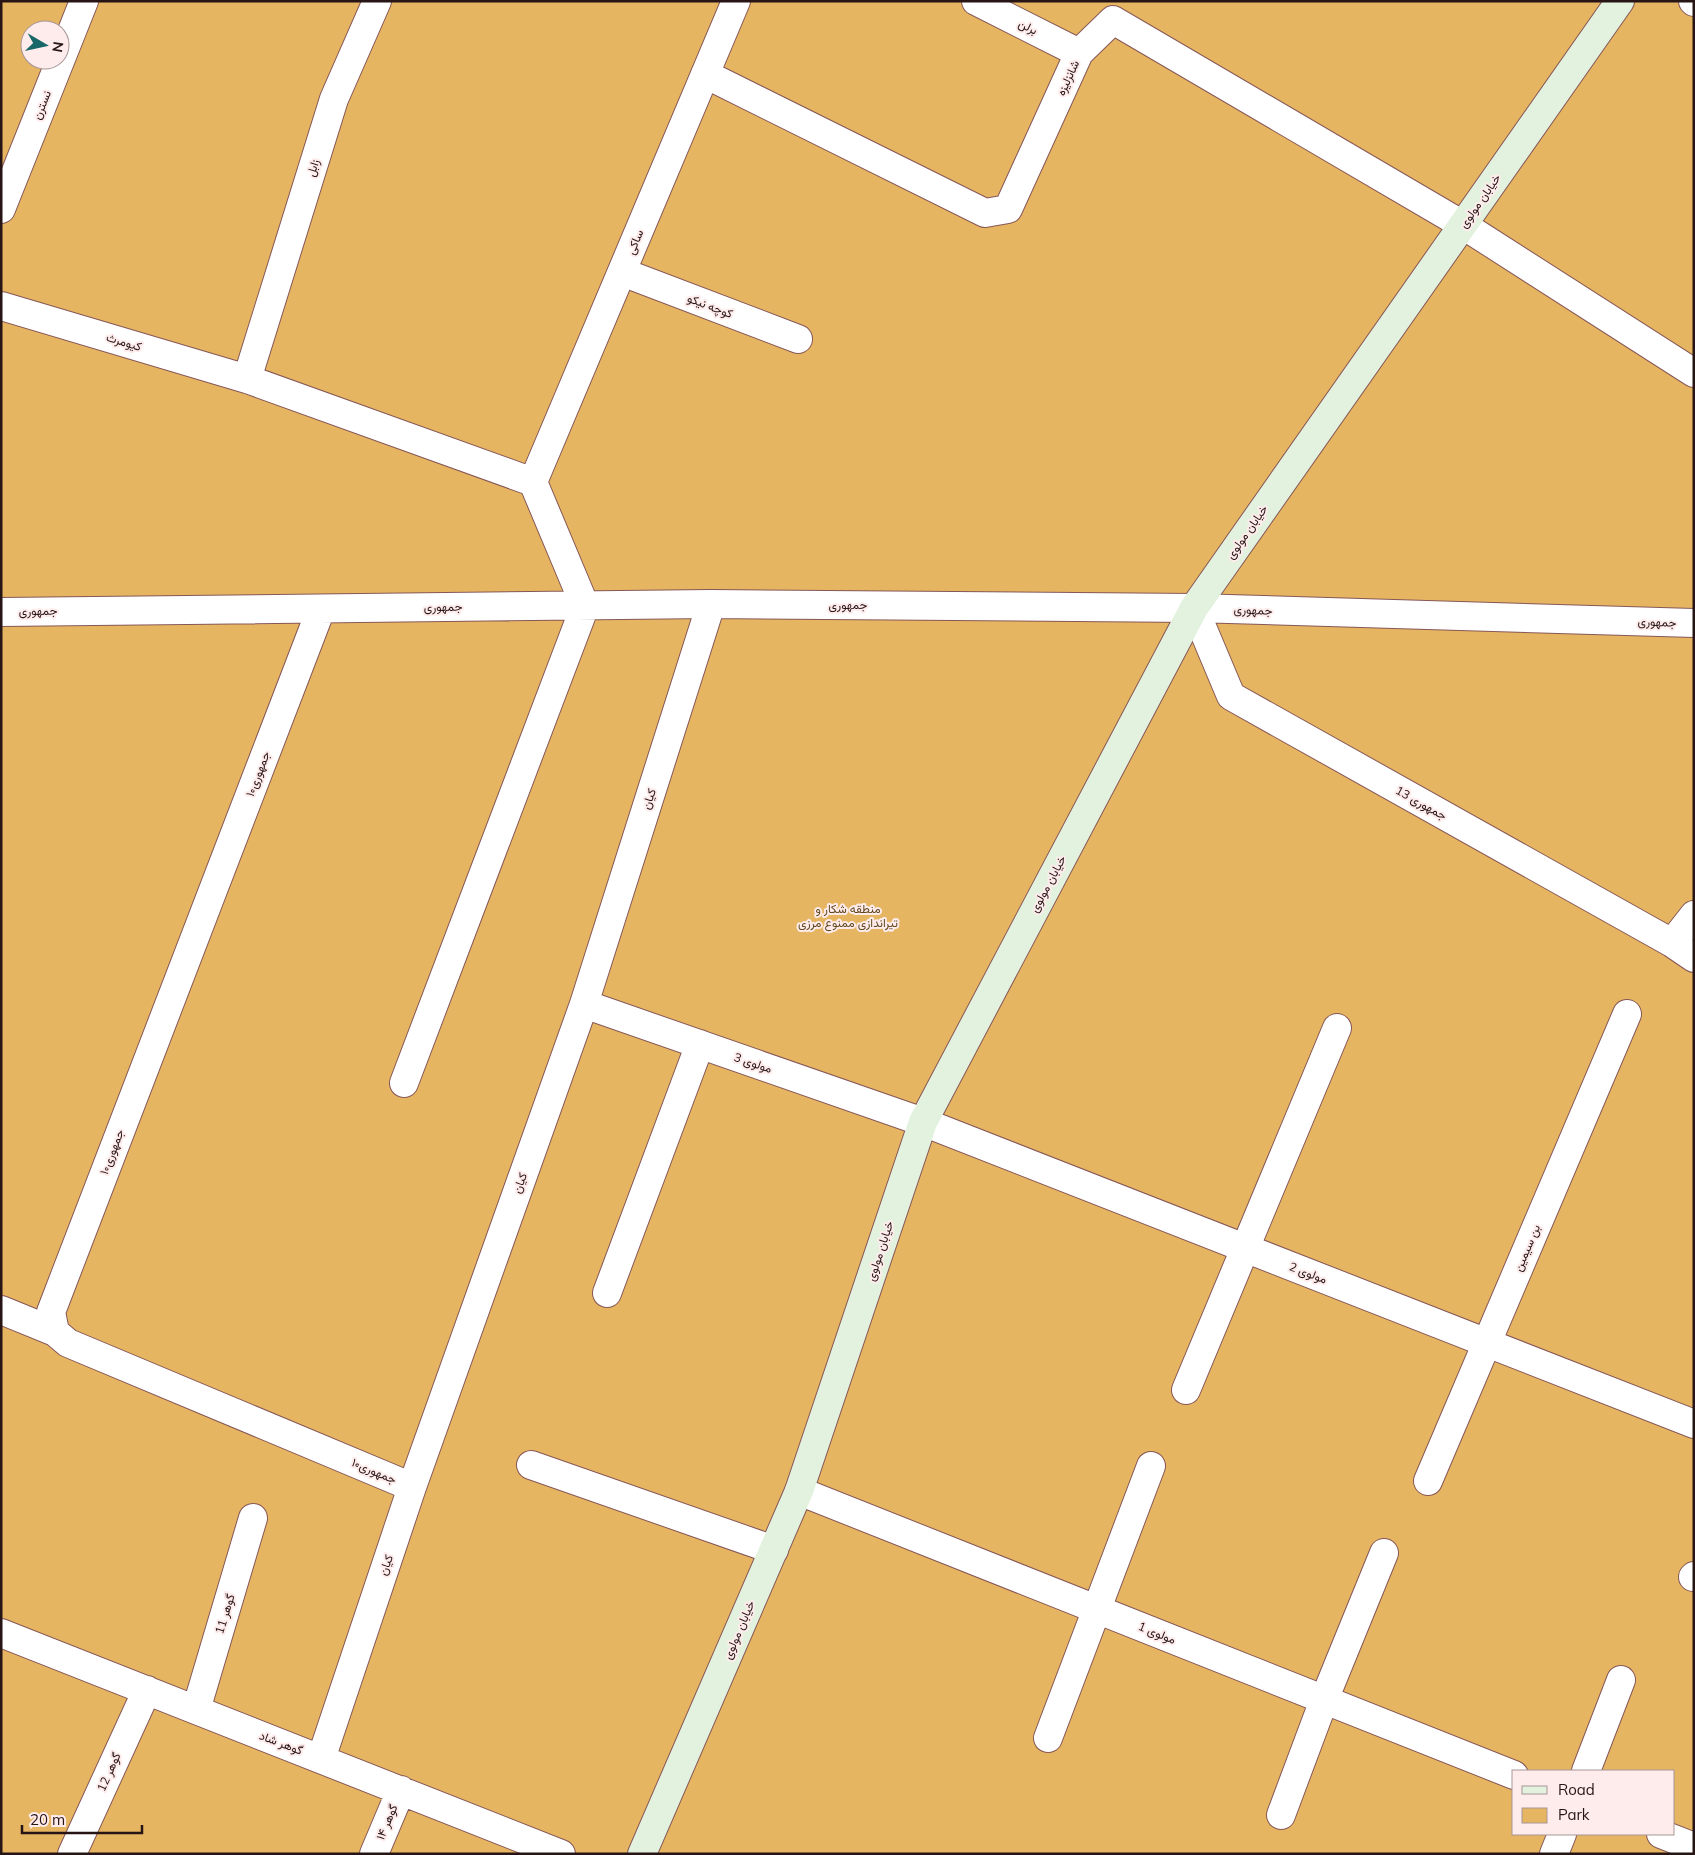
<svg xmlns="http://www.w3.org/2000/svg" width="1695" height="1855" viewBox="0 0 1695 1855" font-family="Mulish,Vazirmatn,sans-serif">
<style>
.green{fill:#e6b562;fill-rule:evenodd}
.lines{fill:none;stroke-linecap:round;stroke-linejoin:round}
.minor-casing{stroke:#865757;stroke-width:30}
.secondary-casing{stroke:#865757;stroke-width:30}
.minor{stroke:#fff;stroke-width:28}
.secondary{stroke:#e2f2de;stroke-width:28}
.labels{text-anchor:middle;stroke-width:4;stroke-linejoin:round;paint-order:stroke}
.street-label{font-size:12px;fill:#271415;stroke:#feecec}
.park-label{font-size:12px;fill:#61491f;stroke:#feecec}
</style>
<rect width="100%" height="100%" fill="#f7c0c0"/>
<path class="green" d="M1,1h1693v1853h-1693zM30,30h30v30h-30zM1514,1771h160v63h-160z"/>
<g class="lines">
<g class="minor-casing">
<path id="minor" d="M377,1l-43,98 -87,280 286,103 52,124 -181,477
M976,1l103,52
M1693,1l1,1
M705,74l280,139 23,-4 71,-156 34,-33 350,205 231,148
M1,209l83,-208
M622,272l176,67
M1,306l246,73
M533,482l203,-481
M1194,608l37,88 441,247 22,15
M321,609l-270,703 4,20 13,11 344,144
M1,612l710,-8 483,4 500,15
M1672,943l22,-28
M584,1004l339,118 771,302
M607,1293l93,-249
M1,1310l54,22
M1186,1390l151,-362
M531,1465l243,85
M1428,1481l199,-467
M799,1491l715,284
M1693,1577l1,-1
M1,1633l560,221
M196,1710l57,-192
M1048,1738l103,-272
M321,1759l91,-272 172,-483 127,-400
M1586,1771l35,-91
M1281,1815l43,-115 60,-147
M1661,1834l33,13
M72,1854l75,-164
M374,1854l27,-64
M1554,1854l8,-20"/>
</g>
<g class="secondary-casing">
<path id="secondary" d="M642,1854l157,-363 124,-369 271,-514 426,-607"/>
</g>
<use href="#minor" class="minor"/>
<use href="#secondary" class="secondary"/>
</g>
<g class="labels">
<g class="street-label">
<text transform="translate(1028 27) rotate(26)" y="4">برلن</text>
<text transform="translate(1068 78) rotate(-65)" y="4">شانزلیزه</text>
<text transform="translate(42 105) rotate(-68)" y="4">نسترن</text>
<text transform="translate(313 168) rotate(-73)" y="4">زابل</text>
<text transform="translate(1480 201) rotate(-55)" y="4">خیابان مولوی</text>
<text transform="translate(635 242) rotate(-67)" y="4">ساکی</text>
<text transform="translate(710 306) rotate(21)" y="4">کوچه نیکو</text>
<text transform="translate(124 342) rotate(17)" y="4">کیومرث</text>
<text transform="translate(1247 532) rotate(-55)" y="4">خیابان مولوی</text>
<text x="848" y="609">جمهوری</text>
<text transform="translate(443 607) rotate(-1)" y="4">جمهوری</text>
<text transform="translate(1253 610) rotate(2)" y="4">جمهوری</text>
<text transform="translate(38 611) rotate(-1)" y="4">جمهوری</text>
<text transform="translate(1657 622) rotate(2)" y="4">جمهوری</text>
<text transform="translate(258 774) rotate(-69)" y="4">جمهوری۱۰</text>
<text transform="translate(649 799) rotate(-72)" y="4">کیان</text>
<text transform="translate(1421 803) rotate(29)" y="4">جمهوری 13</text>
<text transform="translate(1048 884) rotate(-62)" y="4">خیابان مولوی</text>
<text transform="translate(753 1063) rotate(19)" y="4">مولوی 3</text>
<text transform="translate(112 1152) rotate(-69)" y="4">جمهوری۱۰</text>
<text transform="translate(520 1183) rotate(-71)" y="4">کیان</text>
<text transform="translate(1527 1248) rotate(-67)" y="4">بن سیمین</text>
<text transform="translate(880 1251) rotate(-72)" y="4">خیابان مولوی</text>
<text transform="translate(1308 1273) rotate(21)" y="4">مولوی 2</text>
<text transform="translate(374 1471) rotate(23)" y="4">جمهوری۱۰</text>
<text transform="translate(386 1565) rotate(-71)" y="4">کیان</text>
<text transform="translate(225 1614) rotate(-73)" y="4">گوهر 11</text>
<text transform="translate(739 1630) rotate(-67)" y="4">خیابان مولوی</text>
<text transform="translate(1157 1633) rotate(22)" y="4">مولوی 1</text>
<text transform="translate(281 1743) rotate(21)" y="4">گوهر شاد</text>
<text transform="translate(109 1772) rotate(-66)" y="4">گوهر 12</text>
<text transform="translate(387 1822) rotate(-67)" y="4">گوهر ۱۴</text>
</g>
<g class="park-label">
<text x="848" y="913">منطقه شکار و<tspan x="848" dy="14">تیراندازی ممنوع مرزی</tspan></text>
</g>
</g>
<rect width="1695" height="1855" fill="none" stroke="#271415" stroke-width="5"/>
<rect x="1512" y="1770" width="162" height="65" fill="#feecec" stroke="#a89696"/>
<rect x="1522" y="1786" width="25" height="8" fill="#e2f2de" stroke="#a89696"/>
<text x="1558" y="1795" font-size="15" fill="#271415">Road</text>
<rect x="1522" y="1808" width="25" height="15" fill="#e6b562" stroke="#a89696"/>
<text x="1558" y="1820" font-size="15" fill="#271415">Park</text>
<g transform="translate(45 45) rotate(99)"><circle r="24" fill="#feecec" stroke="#a89696"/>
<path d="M0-4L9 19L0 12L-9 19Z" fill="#186769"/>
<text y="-8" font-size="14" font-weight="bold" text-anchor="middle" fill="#271415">N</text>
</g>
<path d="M22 1825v8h120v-8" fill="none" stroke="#271415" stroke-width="2.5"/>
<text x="30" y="1825" font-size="15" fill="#271415" stroke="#feecec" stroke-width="4" paint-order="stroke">20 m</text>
</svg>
